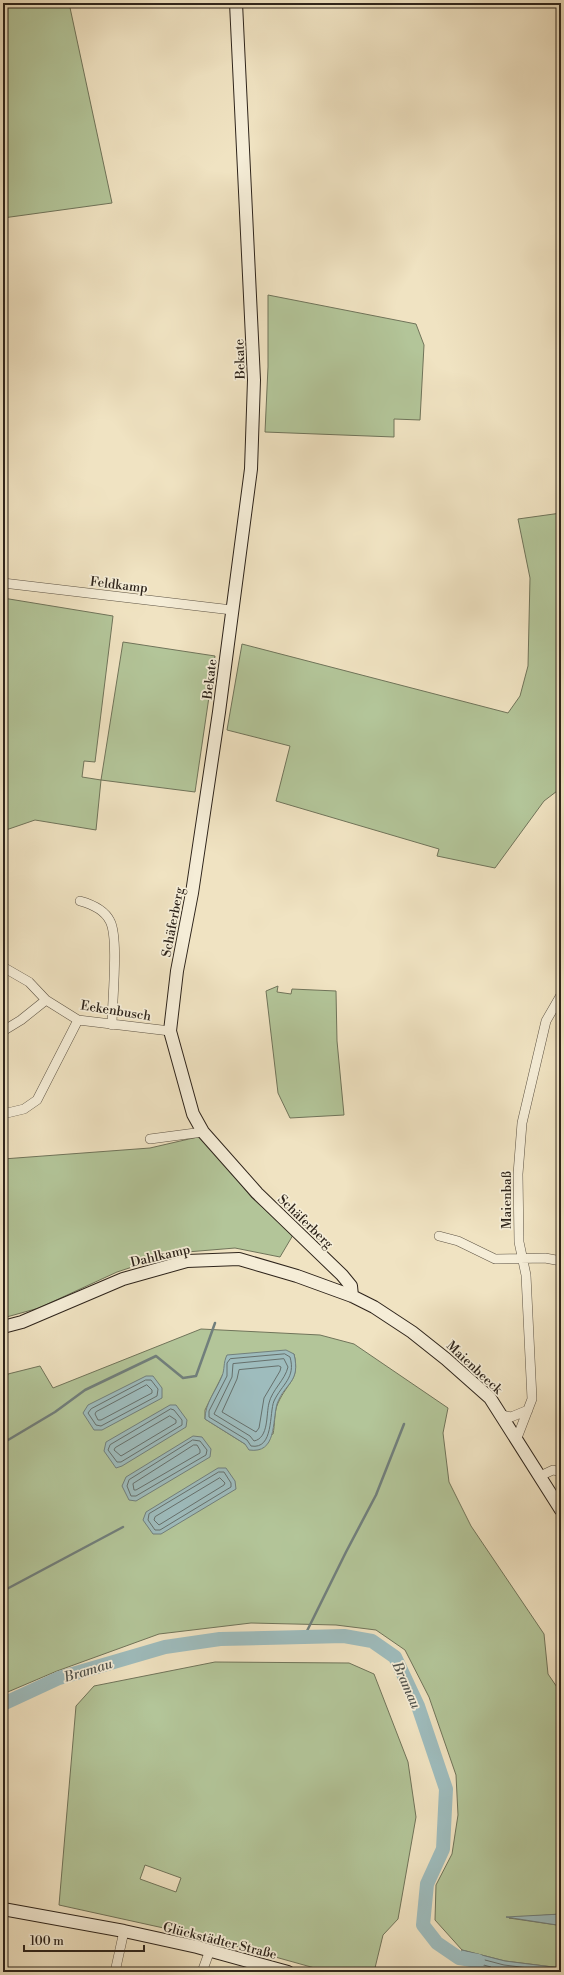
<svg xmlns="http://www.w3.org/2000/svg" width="564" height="1975" viewBox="0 0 564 1975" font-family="'Libre Bodoni',serif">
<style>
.green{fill:#b3c599;stroke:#70745a;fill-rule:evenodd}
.water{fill:#9ebcbd;stroke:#717f7c}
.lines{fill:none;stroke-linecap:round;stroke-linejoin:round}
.shore{stroke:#66706c;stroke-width:1}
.stream{stroke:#717f7c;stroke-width:2.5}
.river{stroke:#9ebcbd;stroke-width:14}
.street-casing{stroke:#5e5445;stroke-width:10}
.secondary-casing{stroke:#2e241b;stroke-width:14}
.street{stroke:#f5edd7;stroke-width:9}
.secondary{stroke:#f5edd7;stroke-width:12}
.labels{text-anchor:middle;stroke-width:3.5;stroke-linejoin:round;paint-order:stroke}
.street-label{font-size:13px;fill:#2e241b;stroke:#f5edd7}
.water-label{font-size:14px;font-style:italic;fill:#50524c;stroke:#f5edd7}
</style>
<rect width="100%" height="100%" fill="#f0e3c2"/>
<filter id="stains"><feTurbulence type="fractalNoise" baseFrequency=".005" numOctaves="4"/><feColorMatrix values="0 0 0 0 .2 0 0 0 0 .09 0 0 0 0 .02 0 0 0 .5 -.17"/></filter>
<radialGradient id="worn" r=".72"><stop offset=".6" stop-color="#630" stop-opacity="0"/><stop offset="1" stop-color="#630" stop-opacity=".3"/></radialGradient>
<path class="green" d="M3,3h66l43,200 -109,15z
M268,295l148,29 8,21 -4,75 -26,-1v18l-129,-5 3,-65z
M561,513v275l-17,13 -49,67 -58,-12 2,-7 -163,-48 14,-55 -63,-16 15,-86 266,69 12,-17 8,-30 2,-88 -12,-59z
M3,598l110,18 -18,146 -11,-1 -2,16 19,3 22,-138 92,14 -20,136 -94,-12 -5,50 -61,-10 -32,11z
M278,986l-1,6 14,2 1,-5 44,2 1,50 7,74 -54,3 -12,-25 -12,-102z
M202,1136l50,62 41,37 -13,22 -45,-9 -60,5 -58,19 -78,36 -36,10v-159l147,-11z
M201,1329l119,6 34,9 94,64 -5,25 6,49 22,44 73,108 4,40 13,19v221l-52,4 48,7 4,3v40l-56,-7 -43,-11 -27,-30 1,-35 16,-31 6,-39 -2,-40 -27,-78 -24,-47 -29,-20 -40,-5 -85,-2 -92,11 -102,37 -54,23v-302l5,-18 32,-8 13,22zM294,1354c6,26 -6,27 -16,49 -4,8 -3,22 -5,31l-28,10 -40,-25v-9l18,-36z
M215,1662l134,1 25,11 34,88 8,55 -18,102 -15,16 -9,37h-45l-129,-36 -141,-31 17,-199 18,-20zM145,1865l36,13 -5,14 -36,-13z"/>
<path class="water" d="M286,1350l8,4c7,29 -9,28 -17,50 -5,18 0,50 -28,46l-4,-6 -40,-25c0,-16 11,-28 17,-43 3,-7 1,-13 5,-21z
M146,1376h7l9,12v10l-60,32h-8l-11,-17 5,-8z
M170,1405h6l11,15 -1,7 -64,39 -6,2 -12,-17 2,-9z
M193,1436l9,1 9,12 -1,8 -74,44 -7,-1 -7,-14 4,-9z
M218,1468h8l9,13 1,8 -75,45h-8l-10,-14 3,-8z
M561,1914v14l-4,-3 -51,-8z
M462,1950l43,11 56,7v4h-64l-40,-10z"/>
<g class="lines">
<path class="shore" d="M285,1354l5,3c6,21 -8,27 -16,44 -5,12 0,49 -23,45l-4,-6 -38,-23v-6l18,-35v-13l3,-4z
M284,1359l4,8c-3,13 -16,23 -19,36 -3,11 0,35 -15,38l-4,-5 -36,-22 18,-37 1,-13z
M279,1366l2,1 -1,4 -16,27 -5,30 -3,4 -34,-20 15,-33 2,-9z
M146,1380h5l7,9 -1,7 -56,30 -5,-1 -8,-12 3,-4z
M147,1385l5,5v3l-51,27h-3l-3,-6 1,-2z
M171,1409l3,1 8,10v5l-61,37h-4l-9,-12 2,-5z
M170,1416l6,4v3l-55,33 -7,-6 1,-2z
M193,1440l7,1 7,9 -1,5 -70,41h-5l-4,-10 2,-6z
M194,1445h3l3,5v3l-64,37h-2l-1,-6z
M219,1472h5l7,11v4l-71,43h-5l-7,-10 1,-6z
M220,1478l5,5 -1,2 -65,40 -5,-5 1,-3z
M493,1972l-2,-5 -26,-7 -1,-4 2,-1 38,10 57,7"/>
<path class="stream" d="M3,1443l52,-31 30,-22 71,-34 27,22 13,-2 19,-53
M3,1591l120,-64
M304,1637l42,-85 30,-57 28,-71"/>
<path class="river" d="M3,1704l56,-26 106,-31 55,-8 124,-3 28,5 23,16 23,49 28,83 -3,60 -16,35 -4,41 14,18 22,15 19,3"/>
<g class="street-casing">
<path id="street" d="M3,583l229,27
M80,901c11,3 24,8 30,20 9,17 2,81 2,104
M3,967l26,15 17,18 32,20 92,11
M3,1031l18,-11 25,-20
M3,1114l21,-5 13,-9 41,-80
M150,1139l53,-7
M439,1236l19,5 37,18 50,-1 16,3
M502,1415l9,2 17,-7
M517,1438l15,-39 -6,-124 -7,-33 -1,-68 4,-51 24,-102 15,-26
M540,1476l13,-6 8,2
M115,1972l9,-41
M202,1972l8,-22"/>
</g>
<g class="secondary-casing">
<path id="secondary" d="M236,3l18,377 -3,89 -32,243 -27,181 -15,78 -7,60 23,83 10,18 54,61 85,82 9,11 1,10
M3,1327l19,-5 101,-43 64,-18 52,-2 58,17 55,20 22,11 38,25 34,27 44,39 71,112
M3,1909l121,22 73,16 91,25"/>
</g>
<use href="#street" class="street"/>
<use href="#secondary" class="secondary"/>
</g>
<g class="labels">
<g class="street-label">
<text transform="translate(239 359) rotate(-92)" y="5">Bekate</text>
<text transform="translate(119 584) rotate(7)" y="5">Feldkamp</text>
<text transform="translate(209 679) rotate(-83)" y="5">Bekate</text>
<text transform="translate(172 922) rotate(-79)" y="5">Schäferberg</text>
<text transform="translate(116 1010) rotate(9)" y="5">Eekenbusch</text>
<text transform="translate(506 1200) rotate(-90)" y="5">Maienbaß</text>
<text transform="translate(306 1221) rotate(44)" y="5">Schäferberg</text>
<text transform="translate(160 1255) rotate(-13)" y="5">Dahlkamp</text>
<text transform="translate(475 1367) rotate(43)" y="5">Maienbeeck</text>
<text transform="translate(220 1940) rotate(14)" y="5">Glückstädter Straße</text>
</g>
<g class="water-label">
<text transform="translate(88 1670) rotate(-17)" y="5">Bramau</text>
<text transform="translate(407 1685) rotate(66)" y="5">Bramau</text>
</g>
</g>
<rect width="564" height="1975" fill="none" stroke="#f0e3c2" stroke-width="16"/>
<rect x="4" y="4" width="556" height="1967" fill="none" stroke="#2e241b" stroke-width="2"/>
<rect x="8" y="8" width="548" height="1959" fill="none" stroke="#2e241b"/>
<path d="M24 1945v6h120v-6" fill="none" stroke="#2e241b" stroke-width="2"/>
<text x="30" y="1945" font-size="12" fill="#2e241b" stroke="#f5edd7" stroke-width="3" paint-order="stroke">100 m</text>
<rect width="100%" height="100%" filter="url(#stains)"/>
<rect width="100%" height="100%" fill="url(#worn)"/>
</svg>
